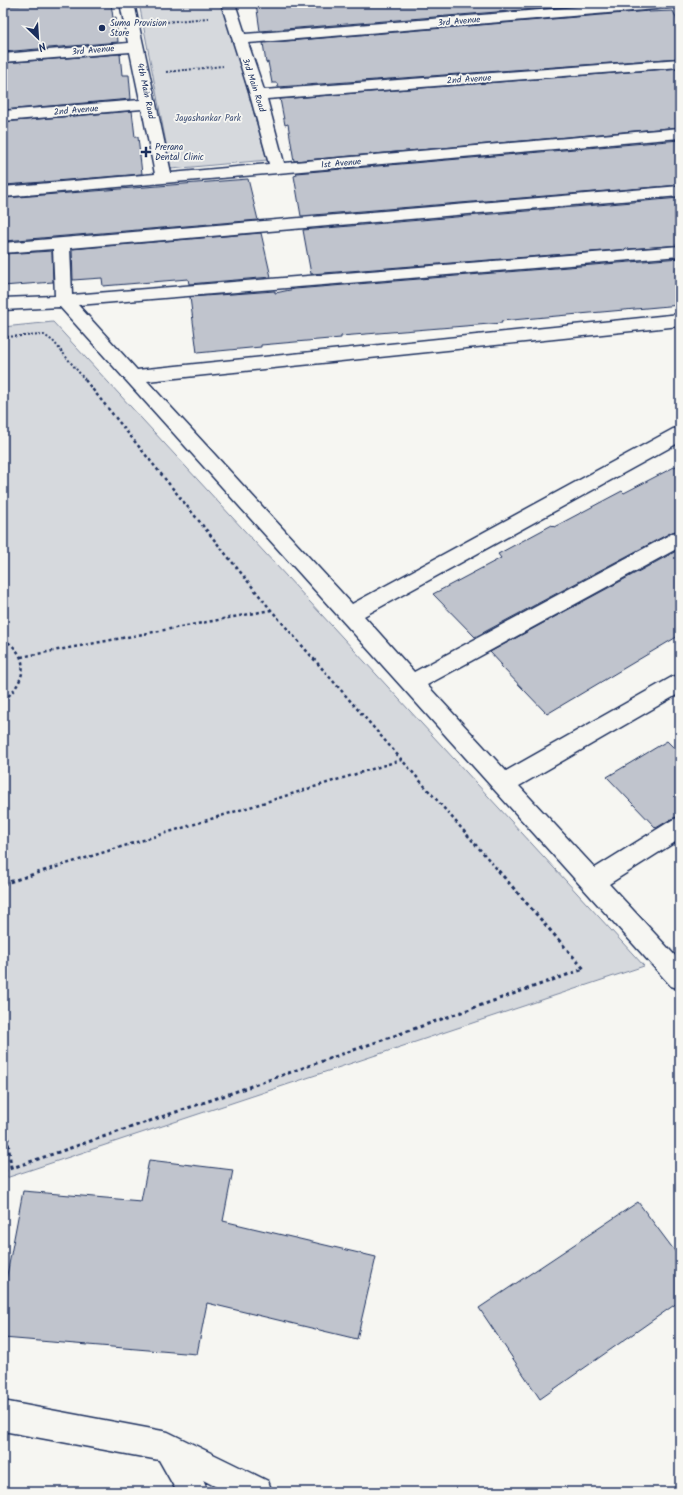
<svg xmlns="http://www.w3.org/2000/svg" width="683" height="1495" viewBox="0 0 683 1495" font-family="Kalam,sans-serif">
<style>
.green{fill:#d6d9dd;stroke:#78849e}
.building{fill:#c0c4cd;stroke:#1b2f5e}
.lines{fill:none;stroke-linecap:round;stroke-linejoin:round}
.minor-casing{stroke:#1b2f5e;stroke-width:3}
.path-far2{stroke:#1b2f5e;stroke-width:2;stroke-dasharray:2 2;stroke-linecap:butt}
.path-far1{stroke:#1b2f5e;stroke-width:2.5;stroke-dasharray:3 3;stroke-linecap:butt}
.path{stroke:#1b2f5e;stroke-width:3;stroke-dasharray:3.5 3.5;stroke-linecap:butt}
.minor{fill:#f6f6f2;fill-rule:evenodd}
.poi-dot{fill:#1b2f5e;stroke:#f6f6f2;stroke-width:1.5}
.labels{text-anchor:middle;stroke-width:3.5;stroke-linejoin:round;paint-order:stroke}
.far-street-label{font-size:9px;fill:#1b2f5e;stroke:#f6f6f2}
.far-poi-label{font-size:9px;fill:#1b2f5e;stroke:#f6f6f2;text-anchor:start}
.far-park-label{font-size:9px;fill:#405177;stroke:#f6f6f2}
</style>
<rect width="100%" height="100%" fill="#f6f6f2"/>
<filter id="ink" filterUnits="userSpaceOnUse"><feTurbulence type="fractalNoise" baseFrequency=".025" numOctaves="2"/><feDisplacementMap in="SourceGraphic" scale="8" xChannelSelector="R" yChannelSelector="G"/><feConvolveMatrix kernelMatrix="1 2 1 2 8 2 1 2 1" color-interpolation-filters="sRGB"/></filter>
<g filter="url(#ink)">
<path class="green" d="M139,3h84l44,157 -96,9z
M53,322l591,644 -641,213v-852z"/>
<path class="building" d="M20,3h91l2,15 3,-1 2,25 -115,10v-46l17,-1z
M256,3h353l-349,28z
M649,11v1l24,-1 7,15v32l-402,29 -1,-4h-5l-4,-21 -2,1 -3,-20z
M120,54l2,21h7l2,24 -128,11v-47z
M680,68v59l-386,34 -6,-37 -3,1 -5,-26z
M132,111l3,26h3l4,37 -137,11v-12h-2v-51z
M680,140v45l-379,31 -7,-40 3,-1 -1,-2z
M248,179l10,41 -253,21v-43z
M680,198v47l-369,29 -8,-44z
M261,233l10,44 -82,7 -1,-5 -85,7 -1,-8 -29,2 -1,-31z
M52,251l1,31 -50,4v-32z
M680,258v47l-179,16 1,2 -161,13v2l-80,7v2l-64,6 -7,-56 85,-6v2l20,-4z
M680,464v66l-8,2 -197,105 -42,-43 68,-36 -3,-4 54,-29 2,2 68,-36 2,2z
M680,549v86l-133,79 -47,-49h2l-12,-13z
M667,741l13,13v62l-9,3 -15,9 -49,-51z
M149,1160l84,10 -10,51 153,36 -19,82 -150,-36 -10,51 -194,-16v-42l20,-105 118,10z
M638,1202l42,56v43l-140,98 -61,-91z"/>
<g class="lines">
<g class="minor-casing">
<path id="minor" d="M120,3h14l37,170 98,-9 -19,-69 -29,-92h14l10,31 383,-31h52v4l-432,36 16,47 416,-31v8l-413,32 17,64 396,-35v10l-677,59v-10l152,-13 -13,-65 -139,12v-10l137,-11 -10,-48 -127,10v-8l125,-11z
M680,186v10l-610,52 2,47 608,-49v10l-602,49 59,65 543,-56v12l-533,55 205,223 321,-175 7,-1v14l-316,174 50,56 259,-139 7,-2v16l-253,138 79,86 166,-94 8,-2v18l-161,93 76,82 77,-48 8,-3v22l-71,45 71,77v28l-9,-3 -611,-679 -57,3v-12l52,-2 -2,-47 -50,4v-10z
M3,1401l165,31 100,49 4,11h-46l-23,-12 5,12h-31l-18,-32 -156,-29z"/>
</g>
<path class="path-far2" d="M155,23l53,-5
M166,72l57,-6
M3,337l41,-2 9,6 33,40"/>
<path class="path-far1" d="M85,380l186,230 226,259
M3,639c29,17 23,43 0,62
M21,657l250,-47
M50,869l351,-109"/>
<path class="path" d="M3,884l50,-16
M3,1095l8,73
M3,1171l220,-75 361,-127 -88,-101"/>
<use href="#minor" class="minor"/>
</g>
</g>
<g class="poi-dot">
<circle cx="102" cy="28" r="4"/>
<path d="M144 146h4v4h4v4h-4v4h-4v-4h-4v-4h4z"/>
</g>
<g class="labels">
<g class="far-street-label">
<text transform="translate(459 21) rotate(-5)" y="3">3rd Avenue</text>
<text transform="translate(93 50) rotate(-5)" y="3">3rd Avenue</text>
<text transform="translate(469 79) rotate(-4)" y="3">2nd Avenue</text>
<text transform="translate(254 85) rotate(72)" y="3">3rd Main Road</text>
<text transform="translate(146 91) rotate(78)" y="3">4th Main Road</text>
<text transform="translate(76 110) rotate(-5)" y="3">2nd Avenue</text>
<text transform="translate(341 163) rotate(-5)" y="3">1st Avenue</text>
</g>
<g class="far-poi-label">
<text x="110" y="26">Suma Provision<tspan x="110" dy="10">Store</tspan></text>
<text x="155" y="150">Prerana<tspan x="155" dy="10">Dental Clinic</tspan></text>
</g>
<g class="far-park-label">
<text x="208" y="121">Jayashankar Park</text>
</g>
</g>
<rect width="683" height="1495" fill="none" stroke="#f6f6f2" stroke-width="16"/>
<rect x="8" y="8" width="667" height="1479" fill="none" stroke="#1b2f5e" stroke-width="1.5" filter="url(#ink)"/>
<g transform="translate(38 38) rotate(155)" stroke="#f6f6f2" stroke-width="3" paint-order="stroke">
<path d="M0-3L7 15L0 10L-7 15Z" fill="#1b2f5e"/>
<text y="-6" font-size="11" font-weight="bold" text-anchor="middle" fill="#1b2f5e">N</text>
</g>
</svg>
